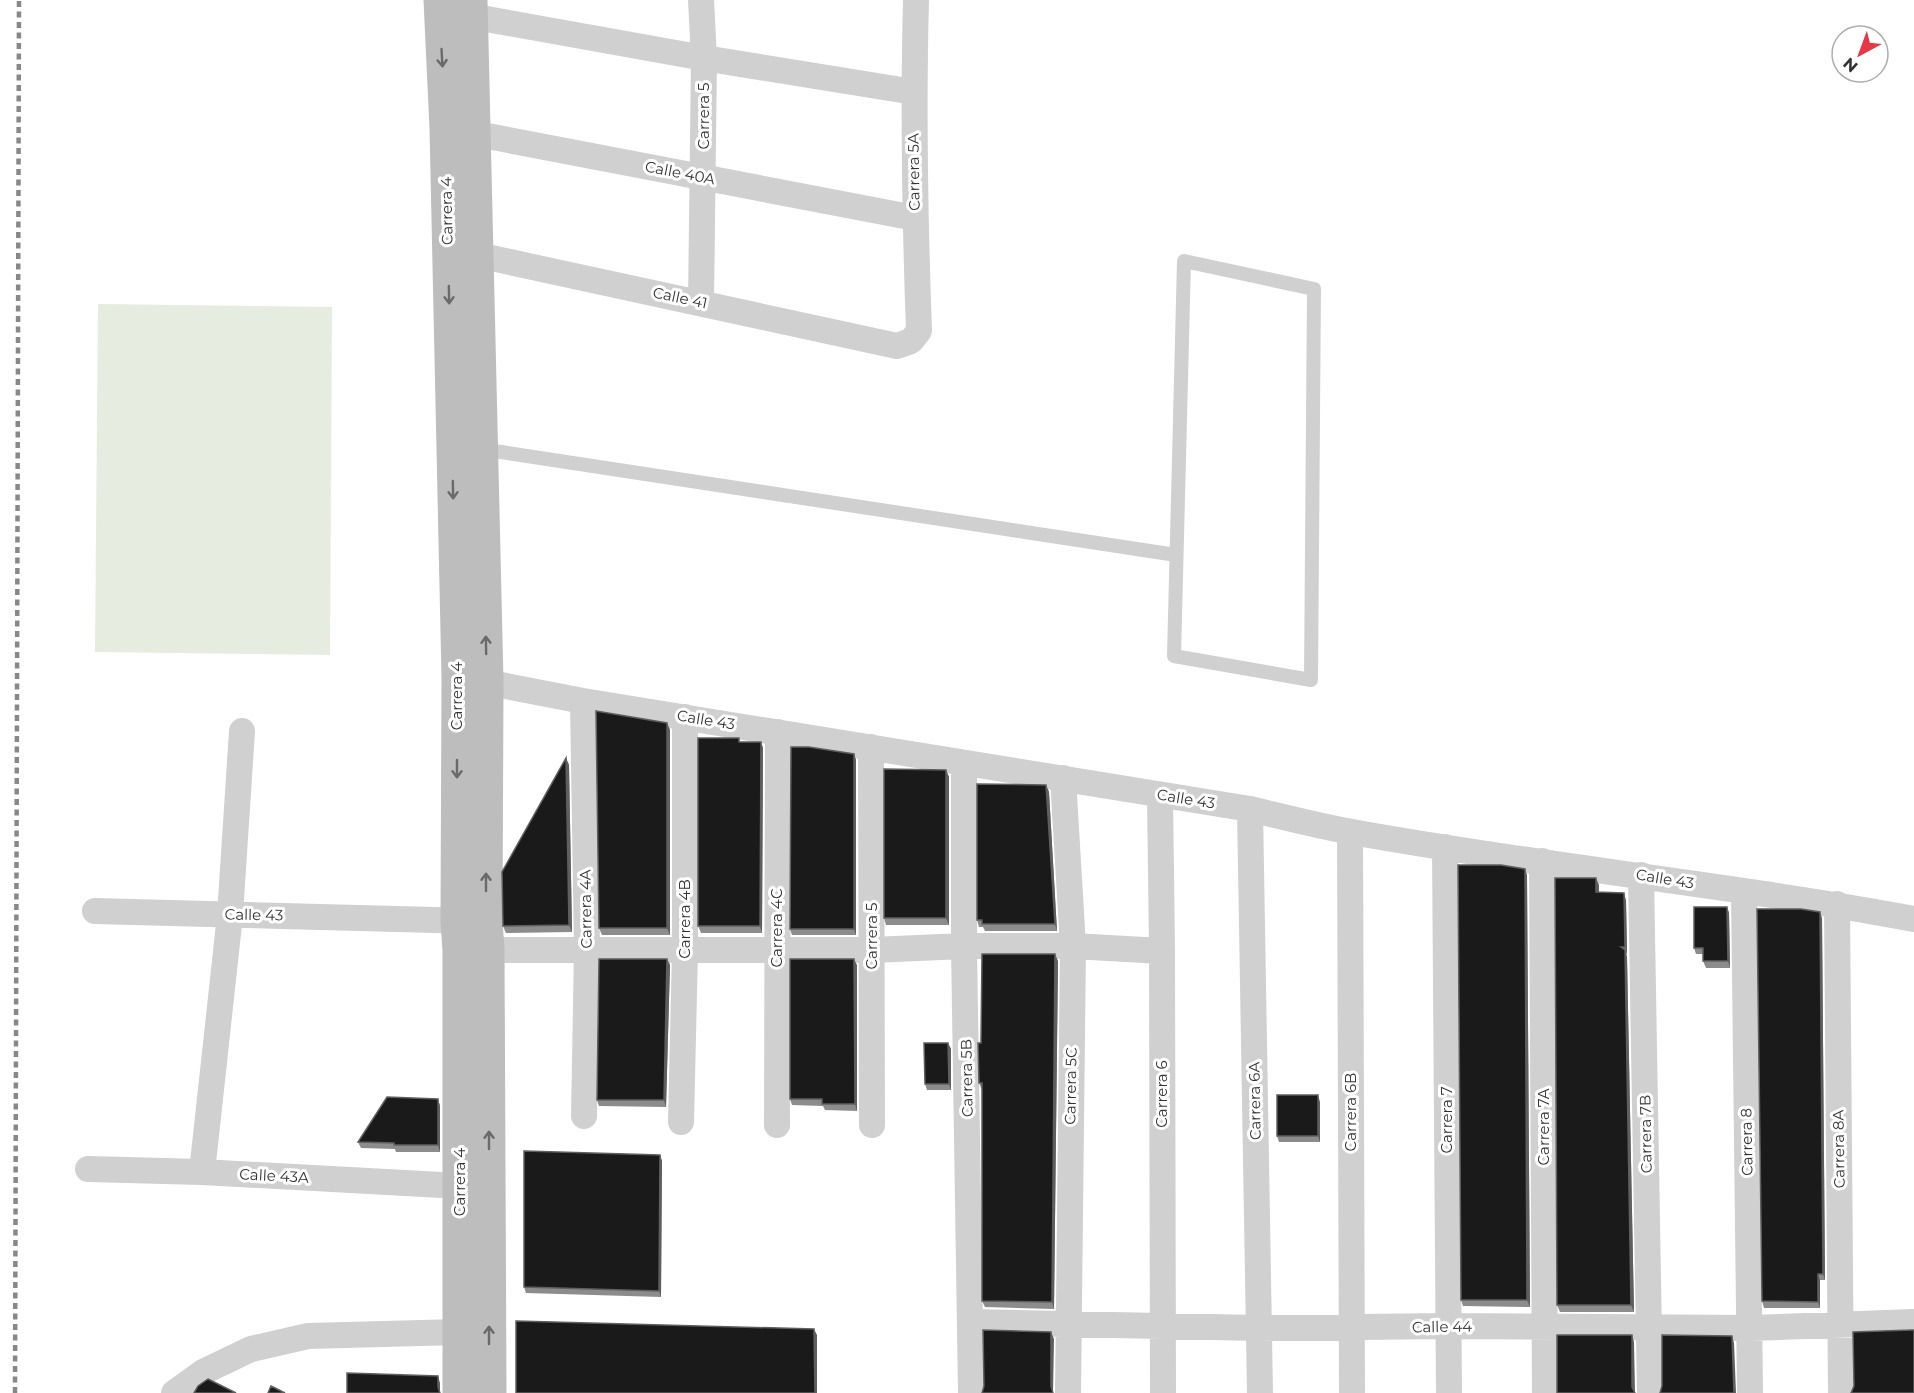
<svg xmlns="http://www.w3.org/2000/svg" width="1914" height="1393" viewBox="0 0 1914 1393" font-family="Montserrat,sans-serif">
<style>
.garden{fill:#e6ecdf}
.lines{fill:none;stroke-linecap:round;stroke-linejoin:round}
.lane{stroke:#d0d0d0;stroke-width:14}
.street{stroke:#d0d0d0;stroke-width:26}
.secondary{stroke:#bdbdbd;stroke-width:33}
.rail{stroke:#888;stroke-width:4.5;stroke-dasharray:6 4.5;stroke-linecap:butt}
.wall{fill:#8c8c8c}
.shaded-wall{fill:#5f5f5f}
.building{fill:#1a1a1a;stroke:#5f5f5f;stroke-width:1.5}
.oneway{stroke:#6a6a6a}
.labels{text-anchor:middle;stroke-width:6;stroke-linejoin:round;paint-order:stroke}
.street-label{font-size:15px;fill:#333;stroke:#fff}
</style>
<rect width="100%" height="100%" fill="#fff"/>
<path class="garden" d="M98,304l234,3 -2,348 -235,-3z"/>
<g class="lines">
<path class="lane" d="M1184,261l130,28 -3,391 -137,-24z
M481,449l695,106"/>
<path class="street" d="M701,0l3,58 -3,245
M453,13l251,45 210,34
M456,130l459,88
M459,251l438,95 14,-5 8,-10c-4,-110 -6,-220 -3,-331
M470,679l113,22 667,108c34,8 68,17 102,23 187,34 376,52 562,87
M583,701l4,249 -3,166
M871,747l1,378
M964,763v183l7,447
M1063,778l10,168 -5,447
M1160,795l2,156 1,442
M1250,809l10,584
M1350,832l2,561
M1445,847l4,546
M1542,861l3,532
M1641,875l9,518
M1744,892l6,501
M1837,904l4,489
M95,911l378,10
M471,950h401l92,-4h109l89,5
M681,1122l4,-172v-233
M777,1125l1,-393
M88,1169l114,3 258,14
M202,1172l28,-257 12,-184
M971,1322l288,6 190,-2 301,2 164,-6
M174,1393l29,-21 48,-23 57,-13 151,-4"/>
<path class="secondary" d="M440,0l6,128 12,550 -1,243 2,30v442
M471,0l16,681 -1,240 2,29 2,443"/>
<path class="rail" d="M15,1393l4,-1393"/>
</g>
<path class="wall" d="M667,723l3,7v205h-68l-3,-7z
M741,742h20l2,6 -1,185h-61l-3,-7z
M854,754l2,6v175h-64l-2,-6z
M566,758l3,7 3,167 -66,1 -3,-7z
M946,770l3,7v148h-63l-2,-7z
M1046,785l3,7 8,139h-72l-2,-4h-4l-2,-7z
M1527,875l3,432 -67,-1 -2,-6z
M1599,885v7l27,8 1,54h-1l1,3 7,355h-74l-3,-7z
M1727,907l2,6 1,55h-24l-3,-7v-7h-7l-2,-6z
M1822,918l3,362h-5v28h-56l-2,-7z
M667,959l3,6 -4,142 -67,-1 -2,-6z
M1058,961l-4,348 -69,-2 -3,-6v-211l-3,-7 2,-40z
M857,965v146l-32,-1 -2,-4 -31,-1 -2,-6z
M948,1043l3,6v41h-24l-2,-6z
M438,1099l2,7v46h-44l-1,-3 -34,-1 -3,-6z
M1320,1102v40h-41l-2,-6z
M660,1155l2,6 -1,136 -135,-4 -2,-6z"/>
<path class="shaded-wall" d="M667,723l3,7v205l-3,-7z
M761,742l2,6 -1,185 -2,-7z
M854,754l2,6v175l-2,-6z
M566,758l3,7 3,167 -3,-7z
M946,770l3,7v148l-3,-7z
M1046,785l3,7 8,139 -2,-7z
M1525,869l2,6 3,432 -3,-7z
M1596,878l3,7v14l-3,-7z
M1624,893l2,7 1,54 -2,-7z
M1727,907l2,6 1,55 -2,-7z
M1820,912l2,6 3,362 -2,-6z
M1625,950l2,7 7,355 -3,-7z
M1055,954l3,7 -4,348 -2,-7z
M667,959l3,6 -4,142 -2,-7z
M854,959l3,6v146l-2,-7z
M948,1043l3,6v41l-2,-6z
M1318,1095l2,7v40l-2,-6z
M438,1099l2,7v46l-2,-7z
M660,1155l2,6 -1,136 -2,-6z
M1818,1274l2,6v28l-2,-6z
M814,1329l3,6v58h-2z
M1051,1332l3,7 -1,54 -2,-7z
M1632,1335l2,7 1,51 -3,-6z
M1732,1336l2,7 2,50h-2z
M438,1376l2,7v10l-2,-6z"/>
<path class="building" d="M596,711l71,12v205h-68z
M698,738h41v4h22l-1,184h-62z
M791,747h18l45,7v175h-64z
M566,758l3,167 -66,1 -1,-54z
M884,769l62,1v148h-62z
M977,784l69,1 9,139h-73v-4h-5z
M1458,865h43l24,4 2,431h-66z
M1555,878h41v14l28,1 1,54h-4l4,3 6,355h-74z
M1694,907h33l1,54h-25v-13h-9z
M1757,909h44l19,3 3,362h-5v28l-56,-1z
M982,954h73l-3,348 -70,-1v-218h-3l-1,-40h3z
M599,959h68l-3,141h-67z
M790,959h64l1,145h-33v-5h-32z
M924,1043h24l1,41h-24z
M1277,1095h41v41h-41z
M387,1097l51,2v46h-44v-2l-36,-1z
M524,1151l136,4 -1,136 -135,-4z
M516,1321l298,8 1,64h-299z
M983,1330l68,2v54l2,7h-71l2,-7z
M1912,1330h2v63h-63l3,-7 -1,-54z
M1557,1335h75v52l3,6h-78z
M1662,1335l70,1 2,57h-74l2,-7z
M347,1373l91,3v11l2,6h-93z
M208,1379l28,14h-42l4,-7z
M271,1386l14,7h-17z"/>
<defs><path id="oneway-shaft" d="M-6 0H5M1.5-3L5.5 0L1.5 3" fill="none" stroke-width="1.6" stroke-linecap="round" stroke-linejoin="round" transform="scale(1.5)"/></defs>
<g class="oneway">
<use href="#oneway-shaft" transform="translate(442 58) rotate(87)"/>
<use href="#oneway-shaft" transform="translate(449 295) rotate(89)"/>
<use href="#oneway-shaft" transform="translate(453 490) rotate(89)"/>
<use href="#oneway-shaft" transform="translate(486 645) rotate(-91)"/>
<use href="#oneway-shaft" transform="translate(457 769) rotate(90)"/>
<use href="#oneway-shaft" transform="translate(486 882) rotate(-90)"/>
<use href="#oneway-shaft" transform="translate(489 1140) rotate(-90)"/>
<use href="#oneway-shaft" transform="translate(489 1335) rotate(-90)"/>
</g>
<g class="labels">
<g class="street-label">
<text transform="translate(704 116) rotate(-90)" y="5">Carrera 5</text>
<text transform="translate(914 172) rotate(-91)" y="5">Carrera 5A</text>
<text transform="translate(680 173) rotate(11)" y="5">Calle 40A</text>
<text transform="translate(447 211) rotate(-91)" y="5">Carrera 4</text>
<text transform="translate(680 298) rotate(12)" y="5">Calle 41</text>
<text transform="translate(457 696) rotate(-90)" y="5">Carrera 4</text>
<text transform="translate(706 720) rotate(9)" y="5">Calle 43</text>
<text transform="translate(1186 799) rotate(9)" y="5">Calle 43</text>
<text transform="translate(1665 879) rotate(9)" y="5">Calle 43</text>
<text transform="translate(586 909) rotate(-91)" y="5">Carrera 4A</text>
<text transform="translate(254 915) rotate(1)" y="5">Calle 43</text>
<text transform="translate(685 919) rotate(-90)" y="5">Carrera 4B</text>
<text transform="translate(777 928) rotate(-90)" y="5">Carrera 4C</text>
<text transform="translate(872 936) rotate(-90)" y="5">Carrera 5</text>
<text transform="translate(967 1078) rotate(-91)" y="5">Carrera 5B</text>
<text transform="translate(1071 1086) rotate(-89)" y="5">Carrera 5C</text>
<text transform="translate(1162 1094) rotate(-90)" y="5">Carrera 6</text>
<text transform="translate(1255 1101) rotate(-91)" y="5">Carrera 6A</text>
<text transform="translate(1351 1112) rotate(-90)" y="5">Carrera 6B</text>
<text transform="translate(1447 1120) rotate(-90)" y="5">Carrera 7</text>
<text transform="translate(1544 1127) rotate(-90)" y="5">Carrera 7A</text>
<text transform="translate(1646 1134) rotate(-91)" y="5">Carrera 7B</text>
<text transform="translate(1747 1142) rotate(-91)" y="5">Carrera 8</text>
<text transform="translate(1839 1149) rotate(-91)" y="5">Carrera 8A</text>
<text transform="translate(274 1176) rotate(3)" y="5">Calle 43A</text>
<text transform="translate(460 1182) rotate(-90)" y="5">Carrera 4</text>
<text transform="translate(1442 1327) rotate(-1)" y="5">Calle 44</text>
</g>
</g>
<g transform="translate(1860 54) rotate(221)"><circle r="28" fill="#ffffff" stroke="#adadad" stroke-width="1.5"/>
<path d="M0-4.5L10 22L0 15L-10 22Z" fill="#e63946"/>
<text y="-9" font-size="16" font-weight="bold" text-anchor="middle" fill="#333333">N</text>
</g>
</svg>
